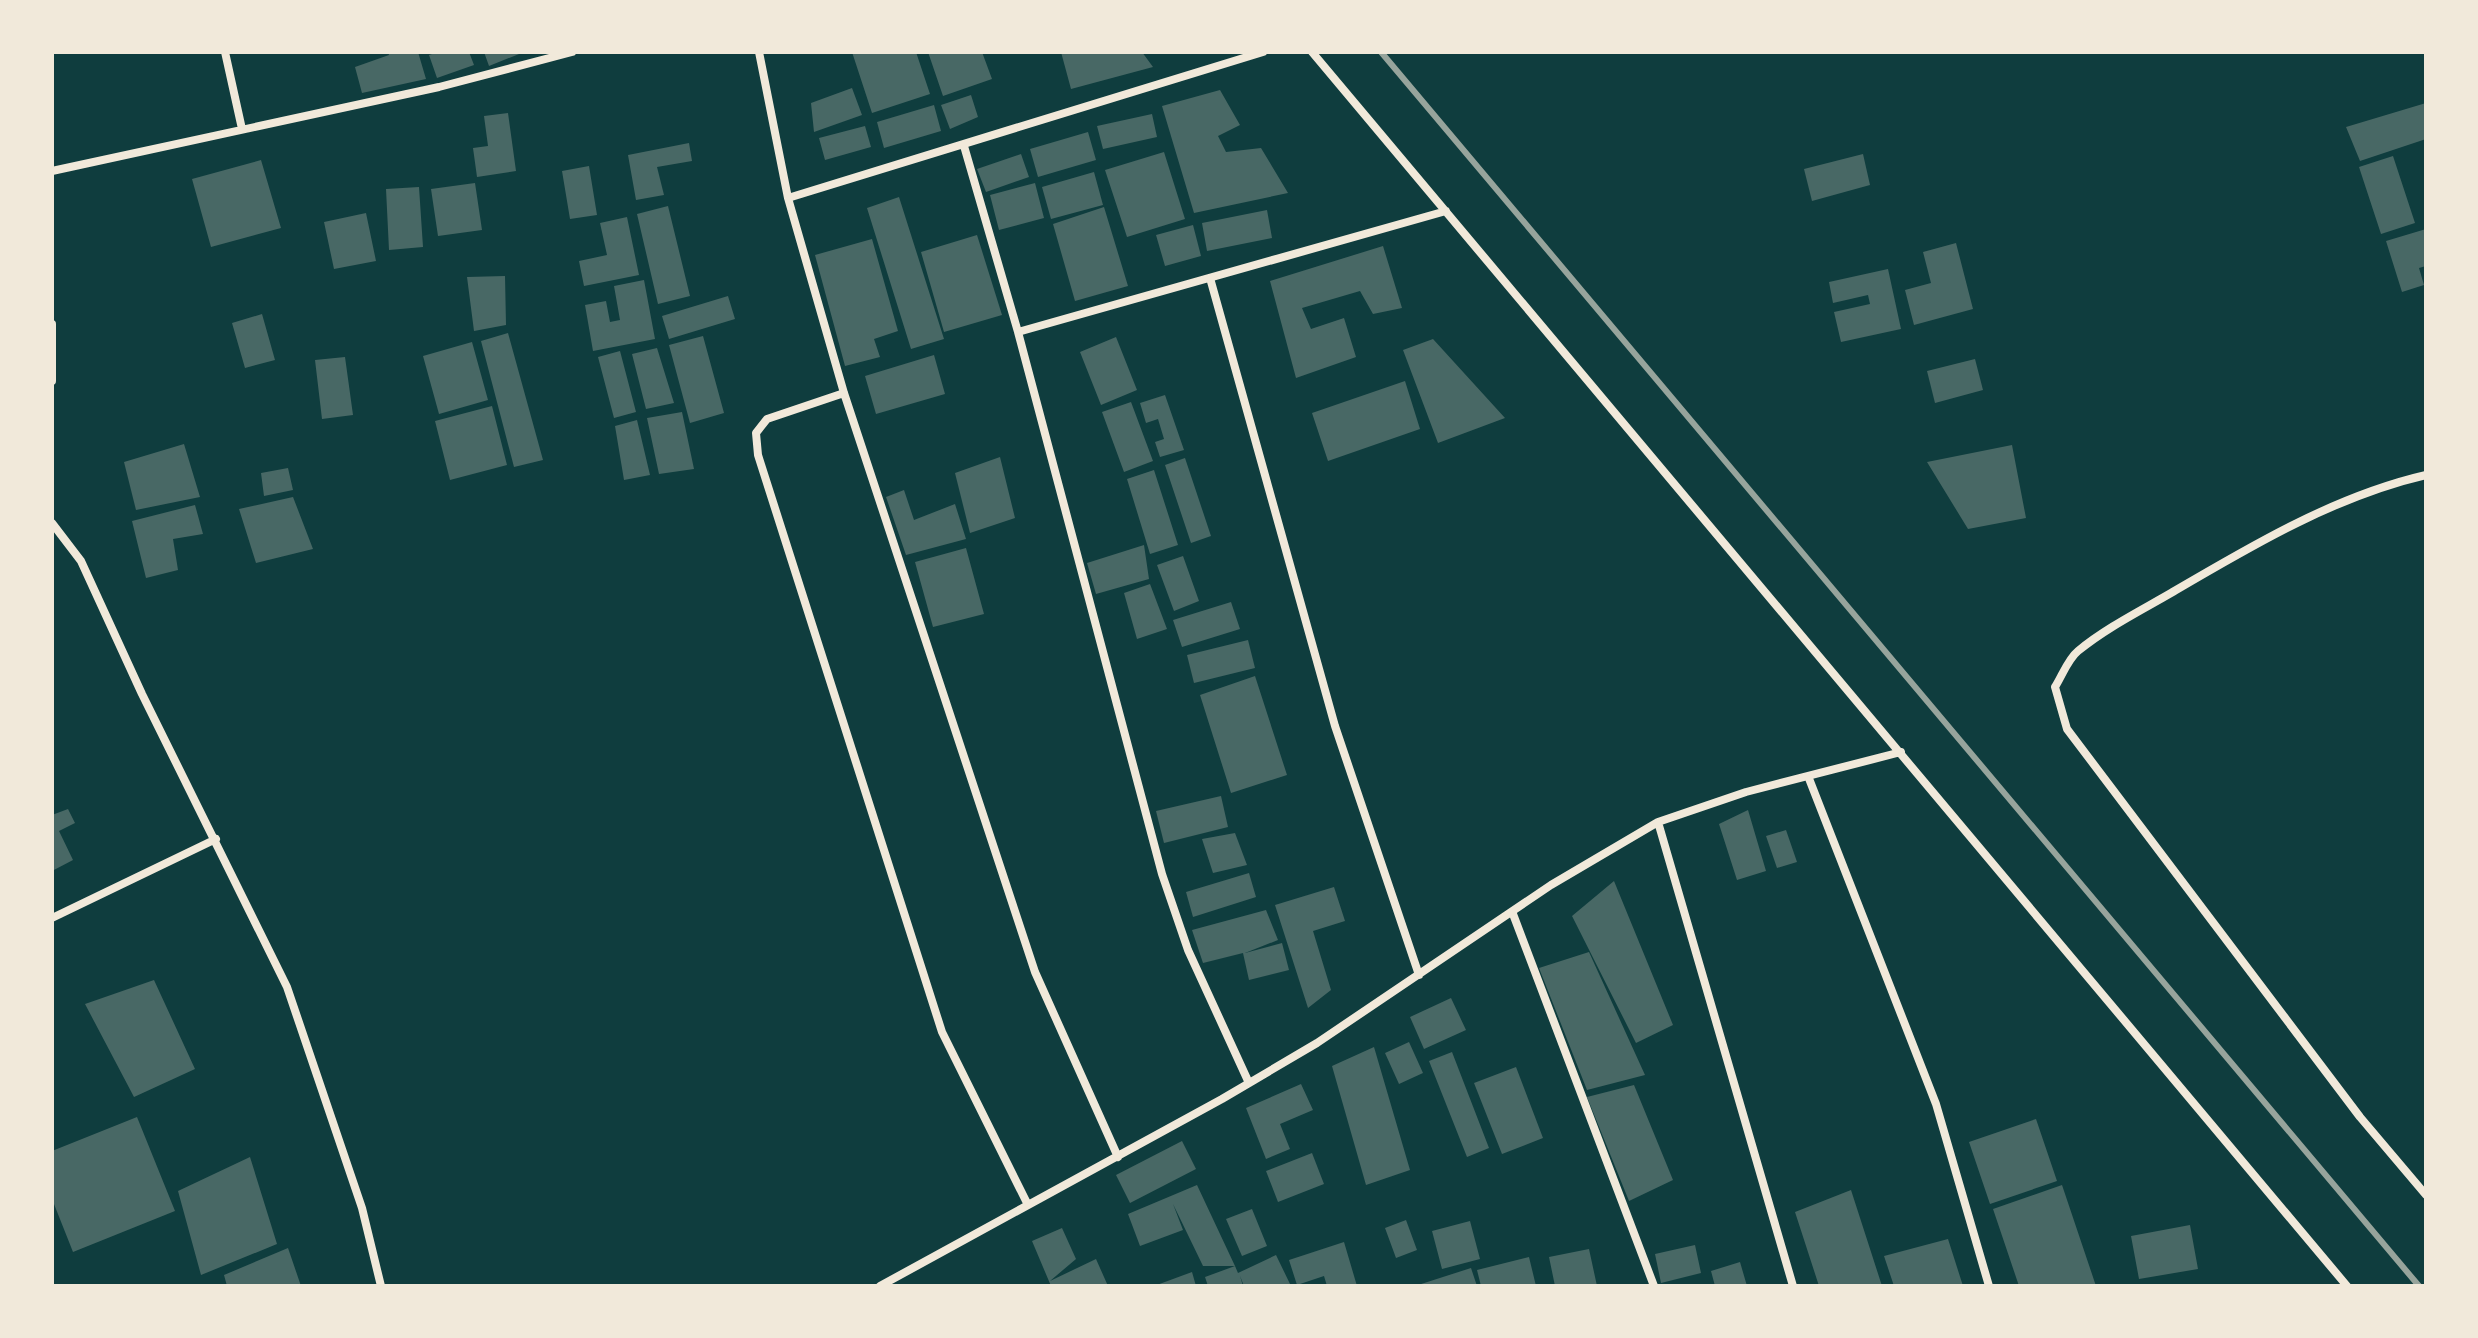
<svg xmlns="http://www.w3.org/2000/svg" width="2478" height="1338" viewBox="0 0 2478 1338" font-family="Mulish,sans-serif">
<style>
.building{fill:#486865}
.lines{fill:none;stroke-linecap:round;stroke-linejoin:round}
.minor{stroke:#f1e9da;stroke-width:8}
.rail{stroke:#97a49c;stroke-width:6}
</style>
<rect width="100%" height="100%" fill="#0f3d3e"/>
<path class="building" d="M388,52h30l8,27 -64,14 -7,-26 34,-12z
M438,52h31l5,13 -37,13 -8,-23z
M484,52h40l-35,14z
M852,52h64l14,42 -58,19z
M928,52h54l10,27 -49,17z
M1061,52h81l11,15 -82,22z
M852,88l10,27 -48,17 -3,-29z
M1220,90l20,35 -22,11 8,16 35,-4 27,45 -94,20 -32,-107z
M971,95l7,22 -28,12 -9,-24z
M2426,103v36l-66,22 -14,-34z
M934,105l7,26 -57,17 -7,-26z
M508,113l8,58 -39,6 -4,-29 15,-2 -4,-30z
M1152,114l5,23 -54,12 -6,-23z
M865,126l6,21 -46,13 -6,-22z
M1088,132l8,28 -58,17 -8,-28z
M689,143l3,18 -35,6 7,28 -28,5 -8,-45z
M1164,152l21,67 -58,18 -22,-67z
M1021,154l8,23 -43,15 -9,-23z
M1863,154l7,31 -58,16 -8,-32z
M2393,156l22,67 -34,11 -22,-67z
M261,160l20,68 -70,19 -19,-68z
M589,166l8,49 -27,4 -8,-48z
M1094,172l9,33 -52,14 -9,-32z
M475,183l7,47 -44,6 -7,-47z
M1035,183l9,35 -45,12 -9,-35z
M419,187l4,60 -34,3 -3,-61z
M899,197l45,142 -33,10 -44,-141z
M668,206l22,90 -32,8 -21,-90z
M1104,207l24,79 -53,15 -22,-77z
M1267,210l5,28 -65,13 -5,-28z
M366,213l10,48 -42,8 -10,-47z
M627,217l12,58 -55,11 -5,-25 28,-6 -7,-32z
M1193,225l8,31 -36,10 -9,-31z
M2426,229v37l-7,2 5,17 -22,7 -16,-51z
M977,235l25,80 -58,17 -23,-80z
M872,239l26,92 -24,8 6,18 -35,9 -30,-111z
M1956,243l17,66 -59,16 -9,-35 26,-7 -8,-31z
M1383,246l19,62 -29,6 -13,-23 -58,17 9,21 33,-11 12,39 -60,21 -26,-97z
M1888,269l13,60 -60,13 -7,-30 36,-8 -2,-9 -35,8 -4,-21z
M505,276l1,49 -32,6 -7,-54z
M644,280l11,59 -62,12 -8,-46 21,-4 4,21 10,-2 -6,-34z
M728,296l7,23 -66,20 -7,-23z
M262,314l13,46 -30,8 -13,-45z
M508,333l35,127 -29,7 -33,-126z
M703,336l21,77 -34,10 -21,-78z
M1116,337l21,53 -36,15 -21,-53z
M1433,339l72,79 -67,25 -35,-93z
M472,342l16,58 -49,14 -16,-58z
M657,348l17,55 -28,6 -14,-55z
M620,351l16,61 -22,6 -16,-61z
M934,355l11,39 -69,20 -11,-38z
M345,357l8,58 -31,4 -7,-59z
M1975,359l8,31 -48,13 -8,-32z
M1405,381l15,48 -92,32 -16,-48z
M1165,395l19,55 -24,7 -5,-15 9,-3 -6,-20 -12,4 -6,-20z
M1131,402l22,59 -29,11 -22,-60z
M492,406l15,59 -57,15 -15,-59z
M682,412l12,57 -35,5 -12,-56z
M637,420l13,55 -26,5 -9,-54z
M184,444l16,53 -64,13 -12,-48z
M2012,445l14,73 -58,11 -41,-67z
M1000,457l15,61 -45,15 -15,-60z
M1185,458l26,78 -20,7 -26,-78z
M288,468l5,22 -29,6 -3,-23z
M1154,470l24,75 -28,9 -23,-75z
M904,490l10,30 41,-16 11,35 -60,16 -20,-58z
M293,497l20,52 -57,14 -17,-54z
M195,505l8,29 -30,5 5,31 -32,8 -14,-57z
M1144,545l5,34 -53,15 -9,-31z
M966,548l18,66 -51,13 -18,-65z
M1183,556l16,45 -25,10 -17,-46z
M1150,584l17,45 -30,10 -13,-46z
M1231,602l9,27 -58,18 -9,-27z
M1248,640l7,28 -61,15 -7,-28z
M1255,676l32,99 -56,18 -31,-98z
M1221,796l7,31 -64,16 -8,-32z
M68,809l7,14 -16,8 14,29 -21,11v-56z
M1748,810l18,61 -29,9 -18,-56z
M1786,830l11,32 -20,6 -11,-32z
M1235,833l12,32 -34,8 -11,-34z
M1249,873l7,24 -63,20 -7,-25z
M1614,881l59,144 -37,18 -64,-127z
M1334,887l11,34 -32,10 18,59 -23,18 -33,-103z
M1266,910l12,30 -33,13 37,-10 7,27 -40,10 -6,-27 -40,10 -11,-33z
M1589,952l56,123 -58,15 -48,-122z
M154,980l41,89 -61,28 -49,-93z
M1451,998l15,32 -42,19 -14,-32z
M1409,1042l14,31 -24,11 -14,-31z
M1374,1047l36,123 -44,15 -34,-119z
M1452,1052l37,96 -22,9 -38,-96z
M1516,1067l27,71 -41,16 -28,-71z
M1301,1084l12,26 -33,14 10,25 -24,10 -20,-51z
M1634,1085l39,95 -44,21 -42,-104z
M137,1117l38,94 -102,41 -21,-53v-48z
M2036,1119l21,62 -67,23 -21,-62z
M1182,1141l14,28 -66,34 -14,-28z
M1312,1153l12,31 -46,18 -12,-31z
M250,1157l27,87 -76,31 -23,-84z
M1197,1185l38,81h-32l-30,-62 10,26 -43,16 -12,-32z
M2062,1185l34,101h-77l-26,-77z
M1851,1190l31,96h-63l-24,-74z
M1252,1209l15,37 -25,10 -16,-37z
M1406,1220l11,30 -21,8 -11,-30z
M1470,1221l10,38 -38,10 -10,-38z
M2190,1225l8,44 -59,10 -8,-43z
M1062,1228l14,31 -26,22 46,-22 12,27h-57l-19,-45z
M1948,1239l15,47h-69l-10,-30z
M1344,1242l13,44h-30l-3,-10 -27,9 -8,-25z
M1695,1245l6,28 -40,10 -6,-29z
M288,1248l13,38h-74l-3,-11z
M1589,1249l8,37h-42l-6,-29z
M1276,1255l15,31h-47l-4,-10 3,10h-35l-3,-9 30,-11 3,7z
M1529,1257l7,29h-55l-4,-16z
M1740,1262l7,24h-32l-4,-15z
M1471,1268l6,18h-58l-1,-1z
M1192,1272l4,14h-42z"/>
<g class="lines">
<path class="minor" d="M225,52l17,77
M759,52l29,146 56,195 191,579 83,185
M1312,52l1035,1234
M964,146l54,186 144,542 26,76 61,133
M52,171l387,-84 133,-35
M788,198l475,-146
M1210,278l125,448 84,249
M52,324v57
M1018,332l428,-121
M844,393l-77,26 -11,14 2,22 184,577 85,171
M2426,475c-91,21 -175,71 -255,118 -31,18 -65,35 -93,58 -10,8 -16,25 -23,36l12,42 293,388 66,78
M52,523l29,38 61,133 145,293 75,221 19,78
M1808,776l128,328 53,182
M1658,822l135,464
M1513,914l141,372
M52,918l164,-79
M880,1286l342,-187 95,-56 234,-158 107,-63 88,-30 155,-40"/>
<path class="rail" d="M1381,52l1038,1234"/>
</g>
<rect width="2478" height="1338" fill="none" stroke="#f1e9da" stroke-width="108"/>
</svg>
